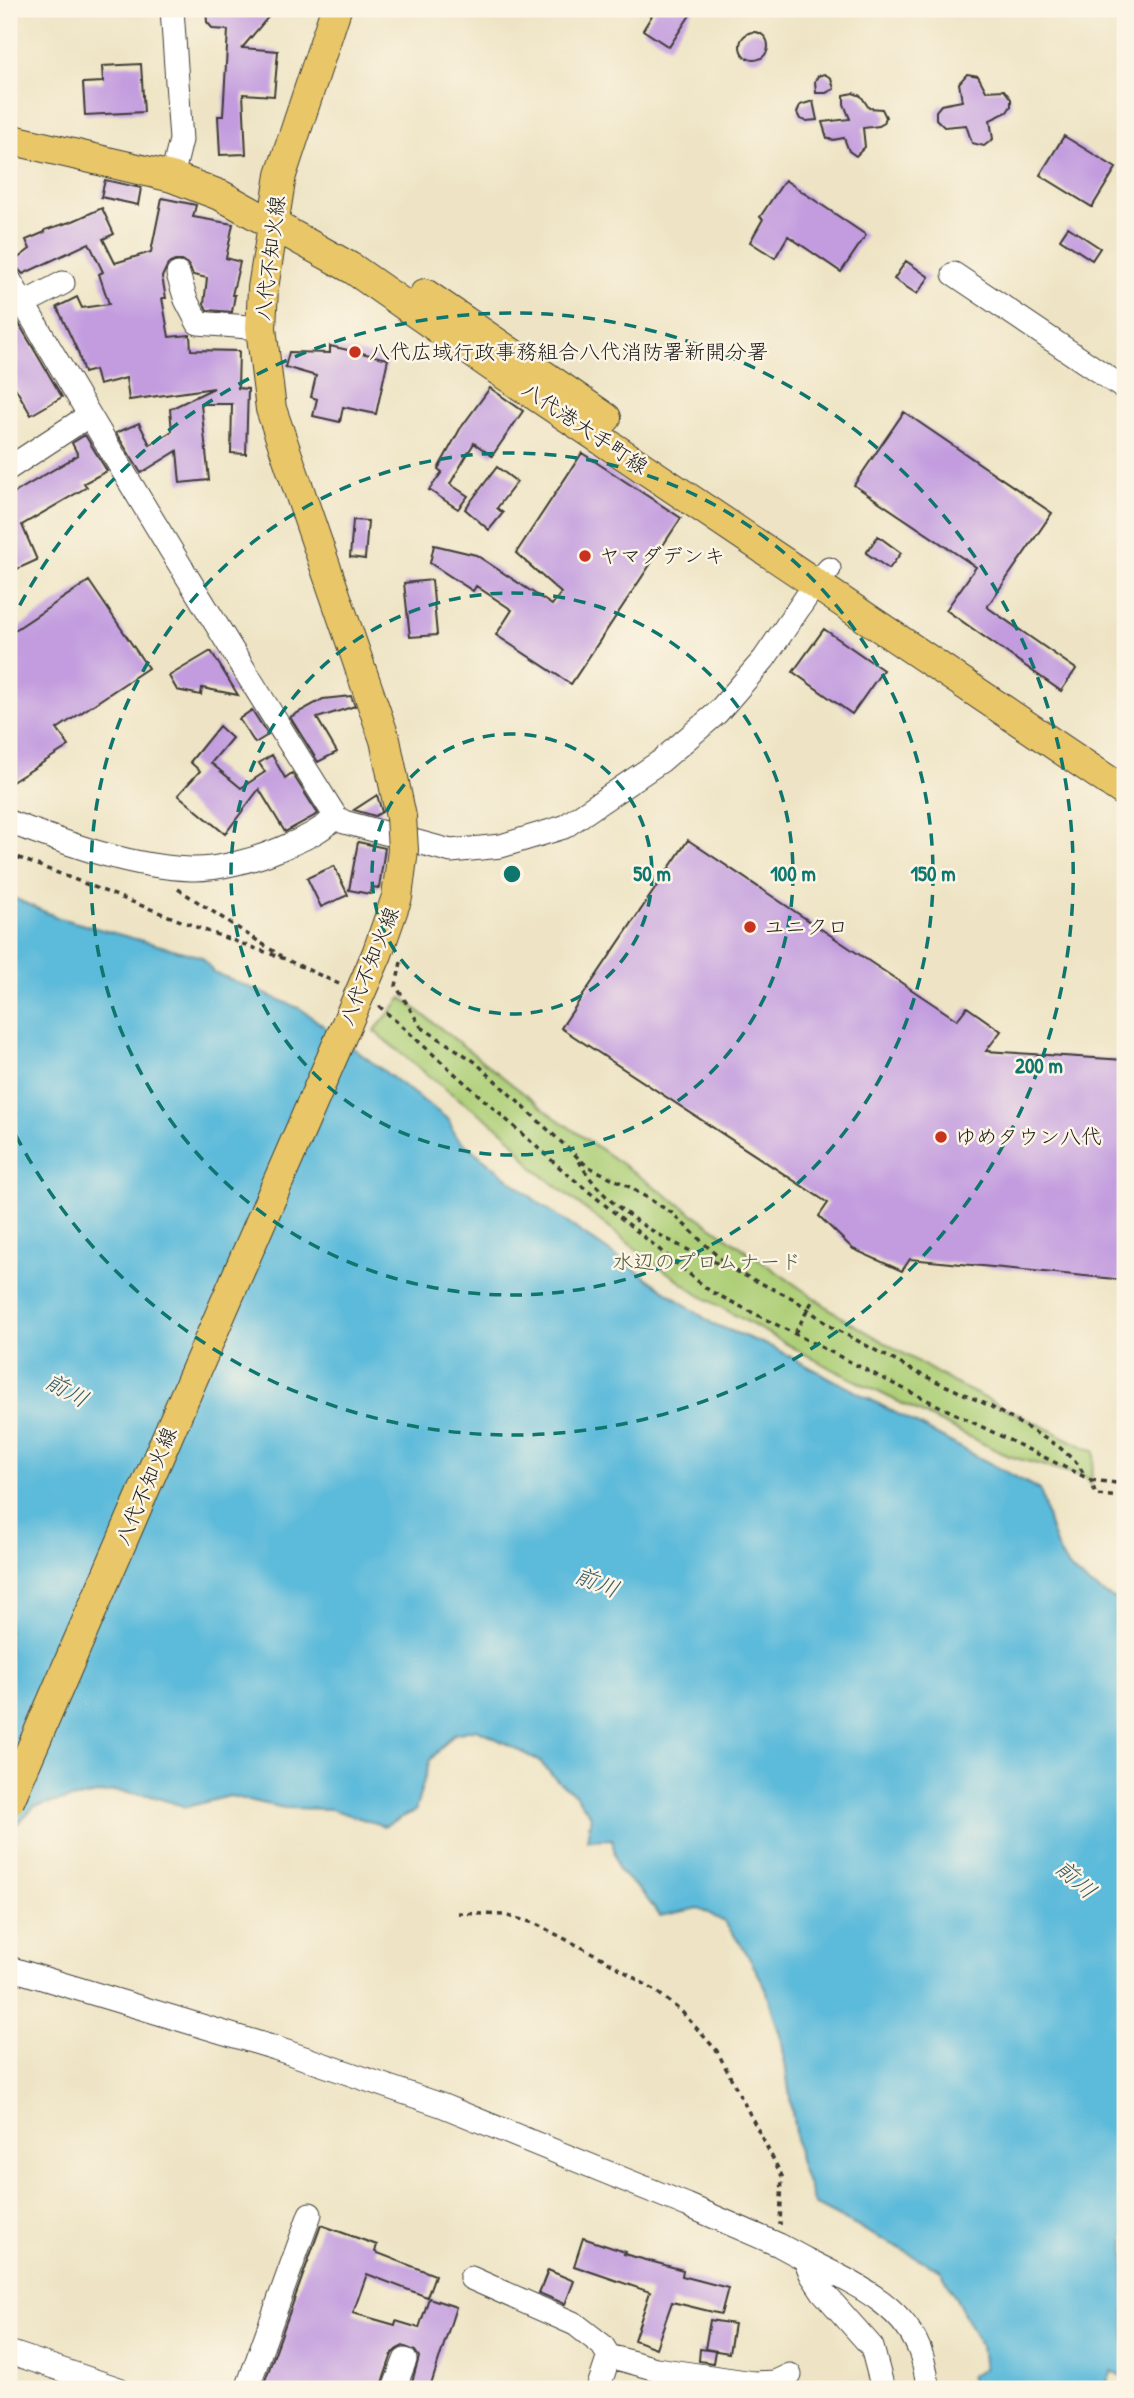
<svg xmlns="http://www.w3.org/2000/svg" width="1134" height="2398" viewBox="0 0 1134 2398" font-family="'Patrick Hand','Klee One',sans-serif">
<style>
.green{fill:#aecf78;stroke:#65764a;stroke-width:2}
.water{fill:#5cbada;stroke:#3c6b7b;stroke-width:2}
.building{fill:#c29cdf}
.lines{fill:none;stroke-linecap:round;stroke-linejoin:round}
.minor-casing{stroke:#3c3a35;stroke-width:25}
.major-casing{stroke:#3c3a35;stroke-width:32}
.path{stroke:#3c3a35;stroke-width:3.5;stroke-dasharray:5 5;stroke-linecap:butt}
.minor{stroke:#fff;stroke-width:23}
.major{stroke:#e9c769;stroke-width:30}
.major-bridge-casing{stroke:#3c3a35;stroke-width:32;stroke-linecap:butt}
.major-bridge{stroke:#e9c769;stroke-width:30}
.ring{fill:none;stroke:#0f766e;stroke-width:3.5;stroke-dasharray:12 9}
.poi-dot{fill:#c8321e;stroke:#fcf5e5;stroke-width:2.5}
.labels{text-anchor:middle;stroke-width:5;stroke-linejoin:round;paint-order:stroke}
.street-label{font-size:21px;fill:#1c1c1c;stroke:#fcf5e5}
.poi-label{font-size:21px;fill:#1c1c1c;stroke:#fcf5e5;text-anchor:start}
.park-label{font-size:21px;fill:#4f5b3c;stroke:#fcf5e5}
.water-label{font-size:23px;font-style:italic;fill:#365b68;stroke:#fcf5e5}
.centre{fill:#0f766e;stroke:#fcf5e5;stroke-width:3.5}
.ring-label{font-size:21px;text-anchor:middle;font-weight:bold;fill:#0f766e;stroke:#fcf5e5;stroke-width:5;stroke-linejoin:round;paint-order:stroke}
</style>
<rect width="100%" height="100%" fill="#fcf5e5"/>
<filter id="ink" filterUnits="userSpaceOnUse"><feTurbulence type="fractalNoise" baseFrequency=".0143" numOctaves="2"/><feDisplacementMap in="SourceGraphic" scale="14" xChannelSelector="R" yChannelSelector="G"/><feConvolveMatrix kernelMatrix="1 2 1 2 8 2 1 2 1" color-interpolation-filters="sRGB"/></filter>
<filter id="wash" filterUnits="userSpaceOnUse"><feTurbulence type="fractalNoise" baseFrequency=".00686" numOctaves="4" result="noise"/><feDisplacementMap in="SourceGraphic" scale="28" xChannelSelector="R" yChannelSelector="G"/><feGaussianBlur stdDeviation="1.57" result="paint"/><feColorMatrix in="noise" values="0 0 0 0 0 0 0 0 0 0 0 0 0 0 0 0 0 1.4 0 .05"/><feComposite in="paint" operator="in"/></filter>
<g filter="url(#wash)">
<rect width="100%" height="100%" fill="#eee4c5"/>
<path class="green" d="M402,998l148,116 293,204 111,65 141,69 -5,33 -4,-8 -78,-21 -176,-87 -133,-74 -53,-38 -113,-89 -27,-35 -66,-48 -66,-54z"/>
<path class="water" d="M9,896l50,22 143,39 11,15 88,37 148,111 6,16 84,67 174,121 59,23 268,143c7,22 11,49 23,69 14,22 40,34 62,46v773l-13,-7 -8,18h-129l-5,-12 14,-8 -3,-23 -40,-76 -127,-66 -15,-44 -17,-118 -17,-56 -22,-39 -19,-25 -25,-14 -39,8 -16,-21 -26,-25 -6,-31 -25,1 4,-24 -15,-21 -17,-13 -21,-22 -61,-31 -23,5 -24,26 -15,51 -31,15 -53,-17 -47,-1 -54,-12 -44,11 -38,-12 -35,-4 -78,15 -26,26z"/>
<g id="blocks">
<path class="building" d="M206,9h69l-33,39 36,3 -4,45 -31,-2 3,60 -26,1 -2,-39h5l5,-86 -15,-1 -6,-7z
M656,9h38l-25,38 -26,-17z
M740 46a14 14 0 1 1 28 0a14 14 0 1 1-28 0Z
M141,64l3,48 -59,3 -2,-32 20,-1 -1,-16z
M824,74l7,4 3,11 -8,4h-10l-1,-12 3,-5z
M967,74l11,2 8,15 18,-1 7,9v7l-4,6 -17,8 3,19 -9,7 -12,-3 -6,-18 -22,2 -8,-8v-8l5,-6 21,-4 -3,-18z
M853,93l8,3 8,12 13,1 4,8 -2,6 -5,3 -16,2 2,19 -9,9 -7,-5 -5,-13 -11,2 -6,-2 -5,-16 28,-3 -6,-15v-9z
M813,101l4,19 -11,1 -6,-2 -3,-6 3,-8z
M1064,136l52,32 -24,39 -52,-32z
M105,180l36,8 -3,17 -37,-8z
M785,180l81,55 -25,37 -53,-36 -13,22 -25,-16 13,-23 -3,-2z
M162,198l34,7 -3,12 40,7 -7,34 14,4 -8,33h3l-3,17 -25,-2 -3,-6 3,-26 -14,-3 -5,-11 -6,-3h-7l-7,3 -6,13 4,21h-4l7,39 21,-2 1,15 48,1 -1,37 10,1 -2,65 -15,-1 1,-49h-31l8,76 -29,3 -3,-32 -36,22 -25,-40 23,-10 11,22 22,-14 -2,-22 44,-21 -85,12 -3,-22 -27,7 -4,-15 -11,3 -6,-21 -21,-45 20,-10 5,11 27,-4 -10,-30 4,-2 -14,-29 -66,31 -7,-7 -7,-2 21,-16 -4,-9 19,-8v-2l28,-9 29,-13 12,26 -11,5 12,24 36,-11z
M1068,227l32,21 -8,12 -32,-21z
M906,261l23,16 -12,17 -23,-15z
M9,307l53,90 -31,18 -22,-38z
M330,346l58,13 -12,55 -33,-7 -3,15 -27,-6 4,-17 -6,-2 5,-21 -31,-9 4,-15 41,1z
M490,388l33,23 -31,45 -18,-13 -24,41 18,12 -10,13 -29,-19 13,-18 -4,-3 22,-40z
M904,412l148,101 -65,94 89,62 -15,22 -115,-81 30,-43 -122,-82z
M85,435l22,36 -23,12 3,4 -65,38 15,35 -22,10 -6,-13v-61l69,-41 -6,-12z
M582,453l99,65 -110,166 -75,-49 16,-25 -36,-24 -3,5 -43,-28 4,-18 42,10 76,50 9,-12 -45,-40z
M497,467l20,15 -20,26 6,5 -14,17 -24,-21z
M353,520l15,1 -3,38 -15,-2z
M878,536l23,17 -12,16 -23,-16z
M432,580l5,55 -27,2 -6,-54z
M89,581l59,87 -91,61 12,17 -60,38v-150z
M824,629l59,41 -31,44 -59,-42z
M211,651l27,44 -36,-7 -1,7 -24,-5 -8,-14z
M351,696l4,10 -38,12 20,34 -19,10 -28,-45 33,-18z
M252,710l16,25 -13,8 -16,-24z
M219,726l13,12 -21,25 30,25 24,-16 -6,-9 13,-8 13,23 7,-5 26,41 -33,18 -26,-43 -34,45 -47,-39 22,-24 -10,-9z
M377,795l5,17 -7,4 -21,-6z
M688,840l269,180 10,-13 34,24 -15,20 139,9v220l-215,-21 -8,12 -49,-22 -34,-33 9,-13 -267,-175z
M358,842l27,6 -6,40 -7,-1 -2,7 -21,-4z
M334,866l14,29 -27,12 -14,-29z
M321,2225l56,20 -2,7 60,23 -8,22 -60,-23 -14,39 42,12 1,-4 23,7 10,-30 27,9 -26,81 -18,-6 7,-25 -4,-6 -12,-5 -6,3 -5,5 -12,35h-118z
M583,2238l42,14 -1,2 59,16 -1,6 46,12 -7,26 -49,-12 -16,46 -22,-8 16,-48 -76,-26z
M548,2270l26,11 -9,23 -26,-11z
M710,2320l24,4 -5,29 -24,-4z
M700,2349l15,2 -2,12 -14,-2z"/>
</g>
</g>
<g filter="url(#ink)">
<use href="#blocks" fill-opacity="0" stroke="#3c3a35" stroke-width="2"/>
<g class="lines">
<g class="minor-casing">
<path id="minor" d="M172,177l9,-37 -9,-131
M178,274l8,26 12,23 63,5
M954,274l171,115
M9,279c106,181 215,360 327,538l8,5 107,29 50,-5 63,-19 97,-66 56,-48 47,-54 52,-76 13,-14
M23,304l40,-21
M9,468l79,-52
M9,822c57,21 120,45 182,47 26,1 66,-10 89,-20 23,-10 37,-15 56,-32
M9,1968l266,80 166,57 246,100 92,40 26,14 6,15 12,18 49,55 11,42
M805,2259c45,23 101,45 117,98 3,11 5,22 7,32
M471,2278l104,46 27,21 7,11 47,13 97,14 22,-1 15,-7
M9,2352l110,37
M247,2389l63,-175
M394,2389l11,-29
M598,2389l11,-33"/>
</g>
<g class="major-casing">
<path id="major" d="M336,9l-55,166 -18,113 -2,40 10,81 114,331 16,77
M9,139l163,38 50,19 131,73 139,97 633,426
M425,294l181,124"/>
</g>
<path class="path" d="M9,854l203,79 73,26 54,25
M178,889l103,67
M401,962l-5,24 25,41
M379,1006l187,167 144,118 182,92 199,97 5,15 29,2
M421,1027l53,34 113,105 39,19 46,28 59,56 63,30 36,27 86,46 72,33 70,41 20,18 7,12
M579,1161c29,53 94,83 147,106
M795,1333l19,-35
M1091,1480l34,4
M458,1913l46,2 30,8 72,37 51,32 25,20 35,39 65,125 -2,49"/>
<use href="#minor" class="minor"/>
<use href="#major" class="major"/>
<g class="major-bridge-casing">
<path id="major-bridge" d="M9,1801l368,-847 20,-57 6,-47 -2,-33"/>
</g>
<use href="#major-bridge" class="major-bridge"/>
</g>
</g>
<g class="ring">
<circle cx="512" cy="874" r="140"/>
<circle cx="512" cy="874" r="281"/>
<circle cx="512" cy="874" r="421"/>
<path d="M10 624A561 561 0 1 1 10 1124"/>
</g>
<g class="poi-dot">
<circle cx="355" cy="352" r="7"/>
<circle cx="585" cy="556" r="7"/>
<circle cx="750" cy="927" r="7"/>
<circle cx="941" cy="1137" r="7"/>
</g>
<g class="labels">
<g class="street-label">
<text transform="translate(270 258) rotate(-83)" y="7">八代不知火線</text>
<text transform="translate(585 428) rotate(34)" y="7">八代港大手町線</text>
<text transform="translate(369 966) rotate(-68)" y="7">八代不知火線</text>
<text transform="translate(146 1486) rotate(-67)" y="7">八代不知火線</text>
</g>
<g class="poi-label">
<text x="369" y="359">八代広域行政事務組合八代消防署新開分署</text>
<text x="599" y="563">ヤマダデンキ</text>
<text x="764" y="934">ユニクロ</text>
<text x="955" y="1144">ゆめタウン八代</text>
</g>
<g class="park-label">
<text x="707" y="1269">水辺のプロムナード</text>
</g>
<g class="water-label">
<text transform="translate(67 1390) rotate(29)" y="8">前川</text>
<text transform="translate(597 1582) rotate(22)" y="8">前川</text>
<text transform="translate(1076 1879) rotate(42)" y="8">前川</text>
</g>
</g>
<circle cx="512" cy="874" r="10" class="centre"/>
<g class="ring-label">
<text x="652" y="881">50 m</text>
<text x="793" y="881">100 m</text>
<text x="933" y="881">150 m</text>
<text x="1039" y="1073">200 m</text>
</g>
<rect width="1134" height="2398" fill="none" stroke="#fcf5e5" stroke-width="35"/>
</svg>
